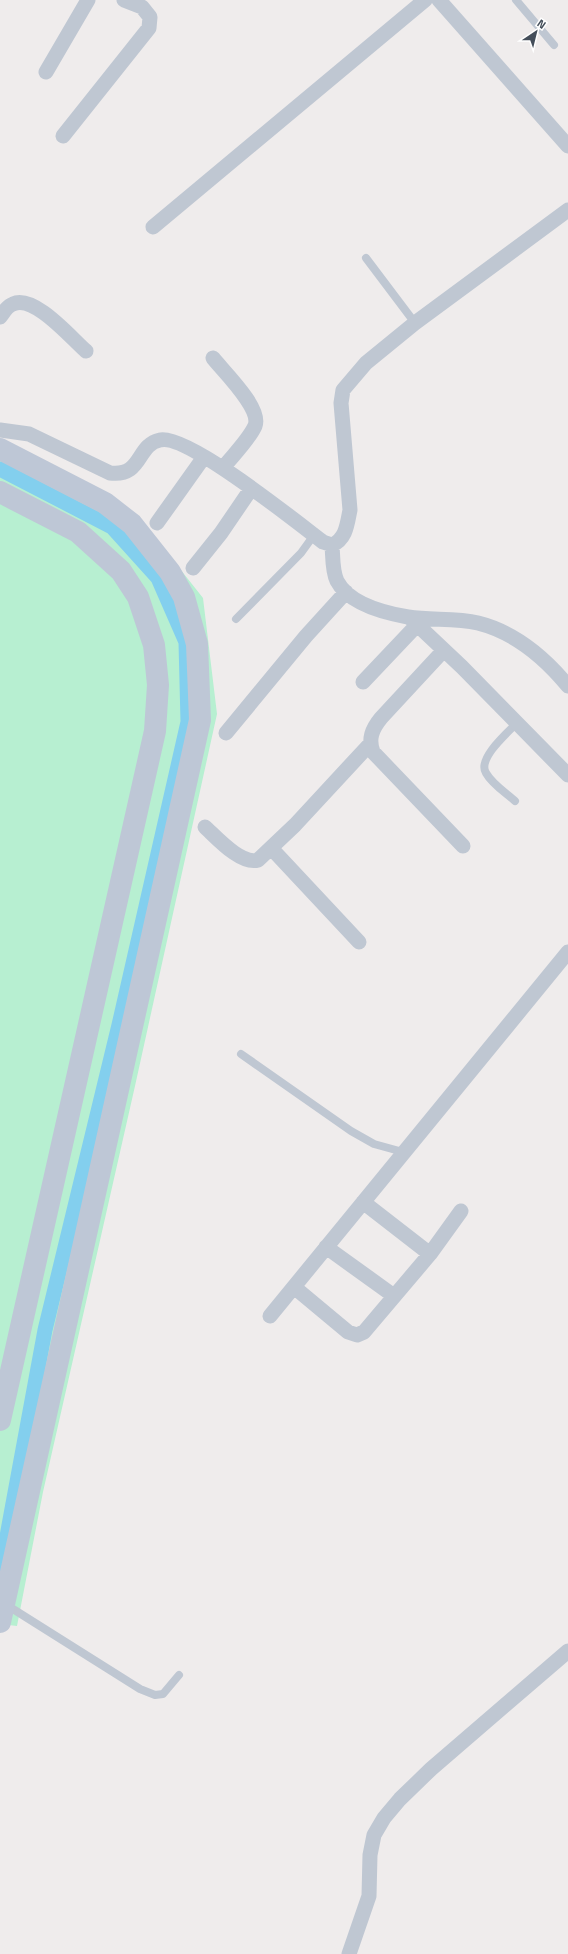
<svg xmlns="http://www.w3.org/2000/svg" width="568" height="1954" viewBox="0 0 568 1954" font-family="'Titillium Web',sans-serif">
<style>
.green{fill:#b7efd1}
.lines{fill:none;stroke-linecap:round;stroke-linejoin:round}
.canal{stroke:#83cfee;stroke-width:15}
.lane{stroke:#bfc7d2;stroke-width:8}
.street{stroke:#bfc7d2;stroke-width:15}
.secondary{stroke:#bec7d6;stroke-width:22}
</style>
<rect width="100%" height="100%" fill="#efecec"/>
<path class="green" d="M0,453l138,63 65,82 14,116 -82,372 -92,406 -26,134 -17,-2z"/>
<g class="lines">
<path class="canal" d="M0,469l112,58 46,51 28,64 2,80 -69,303 -74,305 -45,244"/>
<path class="lane" d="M516,0l38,45
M366,258l49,65
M236,619l65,-66 13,-18
M515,801c-9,-8 -23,-17 -29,-28 -9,-14 21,-40 31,-50
M241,1054l110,77 23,13 29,8
M5,1604l135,85 15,6 8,-1 16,-19"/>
<path class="street" d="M439,0l129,146
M46,72l42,-72
M63,136l86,-108 1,-11 -8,-10 -18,-7
M153,227l272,-227
M0,317c4,-5 7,-11 13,-13 21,-10 58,34 73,47
M213,358c11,14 49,50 42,68 -7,15 -22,29 -32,42
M0,430l29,4 81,39c33,4 26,-28 50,-33 26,-7 138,83 163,102l9,3c14,-6 15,-20 18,-35l-9,-107 2,-13 23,-27 49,-40 153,-113
M157,523l47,-66
M332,545c1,11 0,26 5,36 12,23 48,32 71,36 23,4 47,0 70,6 36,9 67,35 90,63
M193,568l28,-35 30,-44
M409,617l53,50 106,108
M444,650l-63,68c-9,11 -13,21 -8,34l90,94
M363,682l54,-57
M226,733l80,-97 40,-44
M205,827c12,11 36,38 53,33l37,-35 75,-81
M272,849l87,93
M363,1202l67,52
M326,1247l68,49
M294,1287l54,45 9,3 7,-3 66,-78 31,-43
M270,1316l298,-364
M349,1954l20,-58 1,-41 4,-20 10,-17 16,-19 31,-30 137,-118"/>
<path class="secondary" d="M0,449l105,54 27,21 38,48 14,25 13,47 3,76 -200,902
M0,492l78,40 43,39 17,26 16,48 4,40 -3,46 -155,689"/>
</g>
<g transform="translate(536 32) rotate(35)" stroke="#ffffff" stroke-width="3" paint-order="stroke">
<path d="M0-3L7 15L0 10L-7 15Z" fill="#444e5a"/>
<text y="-6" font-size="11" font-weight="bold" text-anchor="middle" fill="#444e5a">N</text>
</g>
</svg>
